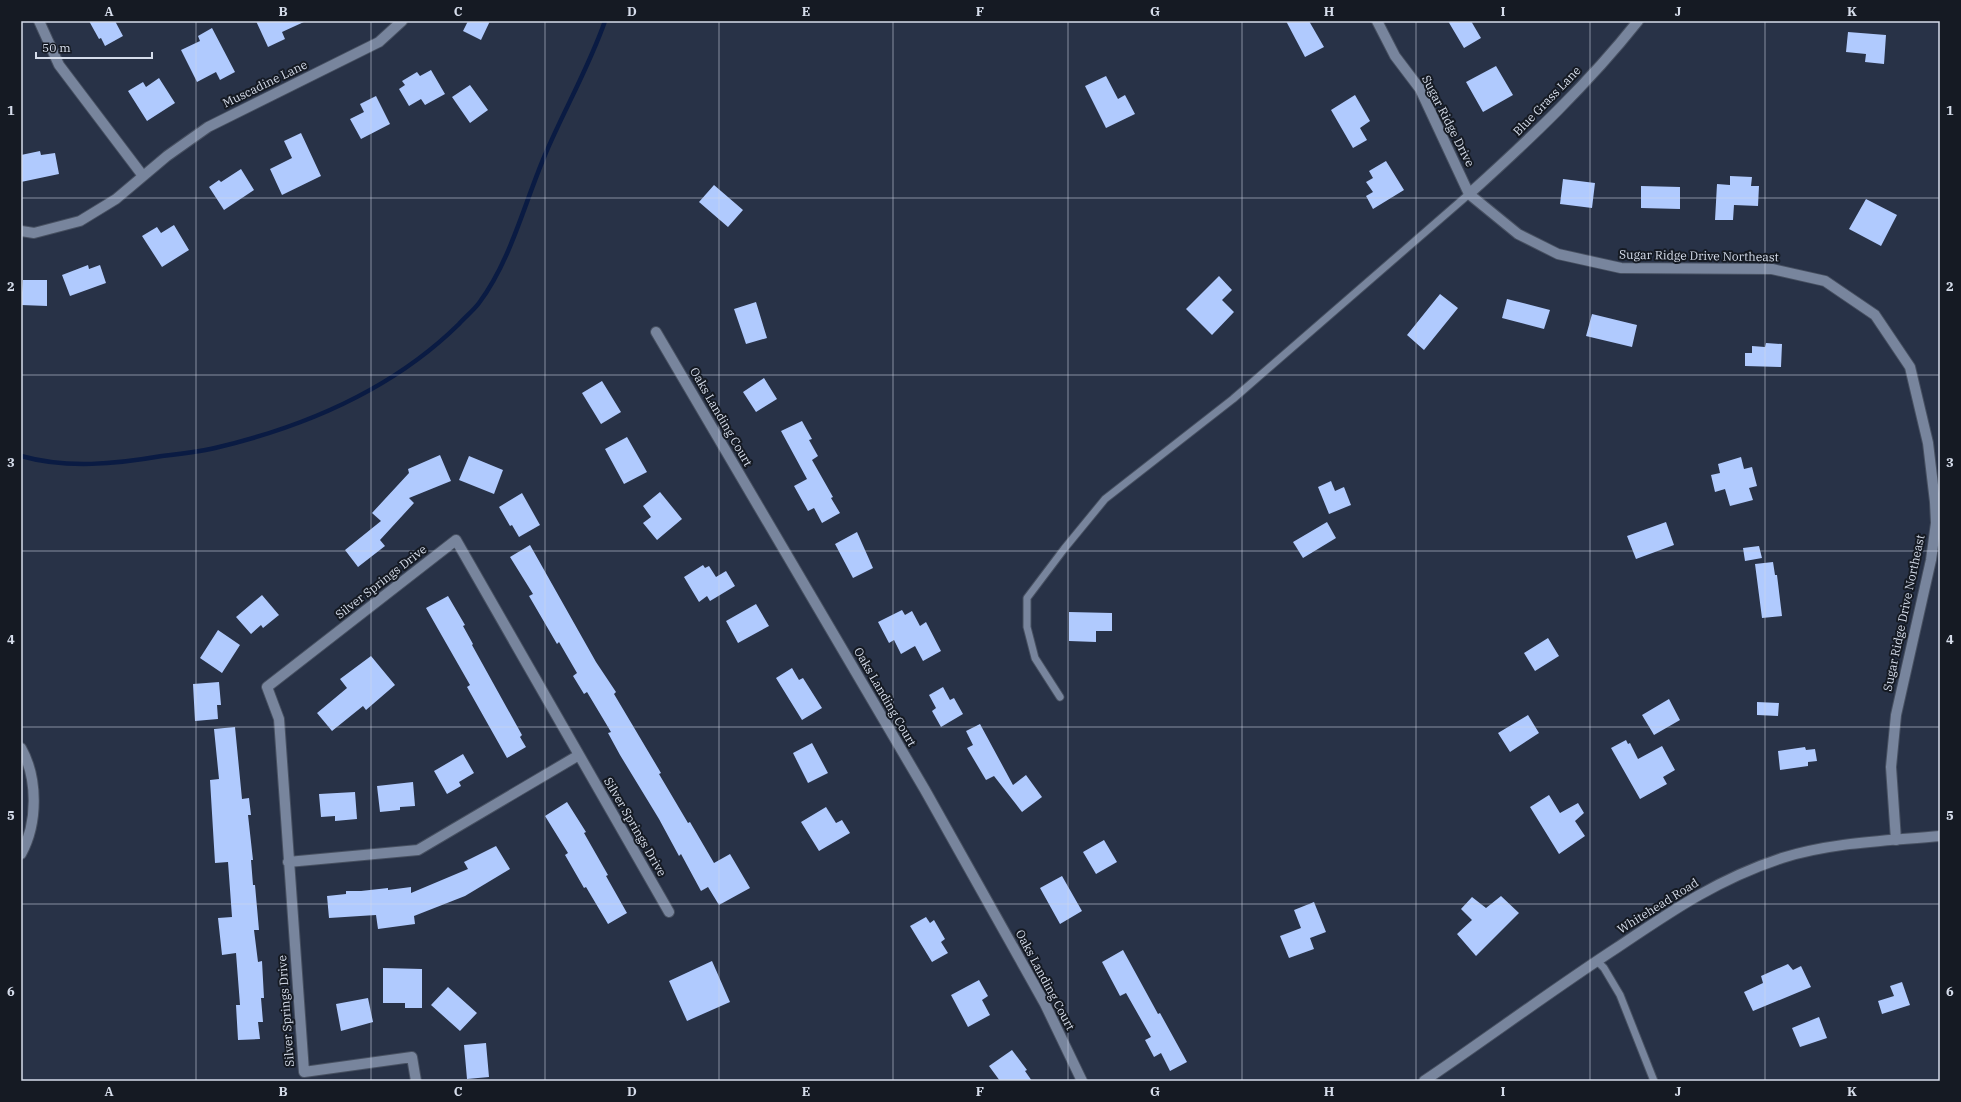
<svg xmlns="http://www.w3.org/2000/svg" width="1961" height="1102" viewBox="0 0 1961 1102" font-family="'IBM Plex Serif',serif">
<style>
.lines{fill:none;stroke-linecap:round;stroke-linejoin:round}
.stream{stroke:#0a1b43;stroke-width:4.5}
.building{fill:#b0cafe}
.lane-casing{stroke:#475061;stroke-width:9}
.street-casing{stroke:#475061;stroke-width:12}
.secondary-casing{stroke:#475061;stroke-width:12}
.lane{stroke:#78859d;stroke-width:7}
.street{stroke:#78859d;stroke-width:10}
.secondary{stroke:#78859d;stroke-width:10}
.grid{fill:none;stroke:#d6ddeb;stroke-width:1;stroke-opacity:0.55}
.labels{text-anchor:middle;stroke-width:4;stroke-linejoin:round;paint-order:stroke}
.street-label{font-size:12px;fill:#d6ddeb;stroke:#151a23}
.neatline{fill:none;stroke:#d6ddeb;stroke-width:1.5}
.grid-label{font-size:13px;text-anchor:middle;font-weight:bold;fill:#d6ddeb}
</style>
<rect width="100%" height="100%" fill="#283247"/>
<g class="lines">
<path class="stream" d="M21,456c46,13 95,8 141,0 18,-2 36,-4 53,-8 89,-21 178,-59 244,-124 6,-7 14,-13 20,-21 32,-43 45,-99 66,-148 19,-45 44,-88 60,-134"/>
</g>
<path class="building" d="M89,21h26l8,15 -18,10 -4,-8 -2,1z
M256,21h50l-24,11 3,7 -17,8z
M468,21h22l-9,19 -18,-9z
M1286,21h23l15,26 -19,10z
M1448,21h23l10,17 -17,10z
M212,28l23,44 -15,8 -4,-8 -19,10 -16,-32 19,-9 -2,-5z
M1848,32l38,3 -2,29 -19,-2 1,-8 -20,-2z
M1496,66l17,29 -30,17 -17,-30z
M431,70l14,24 -20,11 -4,-6 -12,7 -10,-17 6,-4 -3,-4 15,-9 3,4z
M1106,76l12,23 7,-4 10,19 -29,14 -21,-42z
M159,78l16,25 -28,18 -19,-30 15,-9 3,5z
M470,85l18,25 -18,13 -18,-26z
M1355,95l15,26 -10,7 7,12 -14,8 -22,-38z
M376,96l14,28 -29,15 -11,-20 14,-7 -4,-8z
M301,133l20,43 -39,19 -12,-26 22,-11 -8,-17z
M40,151l1,4 14,-2 4,21 -38,8v-27z
M1386,161l18,29 -31,19 -7,-13 7,-4 -7,-10 7,-4 -4,-7z
M241,169l13,21 -30,20 -15,-23 10,-7 2,2z
M1730,176l22,1 -1,9h8l-1,20 -24,-1 -1,15h-18l2,-36 13,1z
M1563,179l32,4 -3,25 -32,-4z
M714,185l29,25 -15,17 -29,-25z
M1641,186l39,1v22l-39,-1z
M1866,199l31,16 -16,31 -32,-17z
M174,225l15,25 -27,17 -20,-31 15,-9 4,6z
M88,265l1,4 11,-4 6,18 -36,13 -8,-21z
M1219,276l13,14 -10,10 12,12 -22,23 -26,-26z
M23,280h24v26l-26,-1z
M1440,294l18,14 -34,42 -17,-15z
M1507,299l43,11 -6,19 -42,-11z
M756,302l11,36 -21,6 -12,-35z
M1592,314l45,11 -5,22 -46,-11z
M1766,343l16,1 -1,23 -36,-1v-13h7v-7l13,1z
M764,378l13,21 -21,13 -13,-20z
M602,381l19,31 -20,12 -19,-31z
M802,421l10,18 -3,1 9,16 -6,4 21,37 -2,1 9,15 -18,10 -8,-15 -6,3 -14,-25 13,-7 -26,-48z
M627,437l20,35 -23,12 -19,-35z
M440,455l11,26 -42,17 5,5 -34,37 5,6 -27,21 -13,-17 36,-29 -9,-8 37,-40 -1,-4z
M469,456l34,14 -9,24 -35,-14z
M1741,457l3,12 8,-2 5,19 -8,2 4,12 -23,6 -5,-17 -10,3 -4,-17 9,-2 -2,-9z
M1331,481l4,10 9,-4 7,18 -22,9 -11,-27z
M660,492l22,27 -25,21 -14,-17 8,-6 -8,-11z
M522,493l18,32 -21,12 -7,-12 -2,1 -11,-19z
M1327,522l9,16 -33,20 -10,-16z
M1666,522l8,23 -38,14 -9,-23z
M857,532l16,36 -20,10 -18,-34z
M530,545l66,117 20,30 -2,2 47,79 -2,1 29,49 2,-1 24,41 16,-9 20,34 -31,17 -11,-18 -7,4 -20,-37 -2,2 -20,-37 -39,-64 -12,-22 3,-1 -24,-40 -3,2 -11,-18 4,-3 -18,-31 -2,2 -28,-48 4,-2 -23,-37z
M1759,546l3,12 -17,3 -2,-13z
M1773,562l2,13h2l5,41 -20,2 -7,-54z
M703,565l2,3 4,-2 7,11 10,-6 9,15 -25,15 -3,-5 -8,6 -15,-25z
M262,595l17,20 -16,13 -2,-3 -10,9 -15,-17z
M448,596l17,29 -2,1 10,18 -1,1 50,90 -2,2 6,10 -19,11 -40,-71 3,-2 -44,-77z
M756,604l13,22 -31,17 -12,-22z
M902,610l3,5 7,-4 8,15 6,-4 15,29 -18,10 -8,-15 -14,8 -7,-14 -5,3 -11,-21z
M1069,612l43,1v18h-16v11l-27,-1z
M218,630l22,15 -18,28 -22,-15z
M1548,638l11,18 -24,15 -11,-18z
M371,656l24,29 -29,25 -3,-4 -31,25 -15,-18 30,-25 -7,-9z
M792,668l7,12 4,-2 19,30 -20,12 -26,-42z
M219,682l2,23h-4l1,14 -23,2 -2,-37z
M943,687l7,13 4,-2 9,16 -22,13 -9,-16 4,-3 -7,-13z
M1669,699l11,21 -26,15 -12,-20z
M1757,702l22,1 -1,13 -21,-1z
M1528,715l11,18 -29,19 -12,-19z
M980,724l33,61 13,-10 16,22 -20,15 -28,-36 -8,4 -19,-32 6,-3 -7,-14z
M235,727l7,72 7,-1 2,17h-3l5,45h-2l2,25h2l4,45h-5l4,32 4,-1 2,37h-3l2,24h-5l2,17 -22,1 -2,-35h4l-4,-52 -14,2 -4,-37 14,-1 -4,-55 -13,1 -5,-83 9,-1 -5,-50z
M1626,740l2,4 2,-1 8,16 24,-13 13,24 -12,7 4,7 -27,15 -29,-51z
M812,743l16,30 -20,10 -15,-30z
M1805,747l1,3 9,-1 2,12 -9,1v4l-28,4 -2,-19z
M463,754l11,19 -15,9 2,4 -14,8 -13,-23z
M413,782l2,24 -15,1v3l-20,2 -3,-26z
M355,792l2,27 -22,2v-5l-14,1 -2,-23z
M1549,795l11,18 18,-10 6,10 -9,8 10,15 -26,18 -29,-47z
M567,802l19,30 -2,1 24,42 -2,1 21,37 -19,11 -22,-37 -2,1 -19,-33 3,-2 -23,-37z
M826,807l10,16 6,-3 8,13 -31,18 -18,-29z
M1104,840l13,22 -21,12 -13,-22z
M496,846l14,23 -45,27 -51,20 1,8 -37,5 -2,-14 -47,3 -2,-22 19,-2v-3h15l27,-3v2l23,-3v6l57,-24 -4,-7z
M1062,876l20,35 -22,13 -20,-36z
M1501,896l18,17 -43,43 -19,-22 15,-14 -11,-11 11,-12 14,11z
M1314,902l12,30 -16,6 4,11 -25,9 -9,-22 21,-8 -7,-18z
M926,917l4,6 4,-3 11,19 -4,3 7,11 -16,9 -22,-36z
M1123,950l35,64 2,-1 27,49 -17,9 -9,-18 -7,4 -9,-17 6,-3 -25,-44 -6,3 -18,-34z
M712,961l18,41 -43,19 -18,-40z
M1788,964l5,6 8,-4 10,21 -58,24 -9,-19 19,-9 -2,-7z
M383,968l39,1v39h-17v-5h-22z
M979,980l9,16 -6,4 8,15 -22,12 -17,-32z
M1902,982l8,23 -28,9 -4,-13 16,-5 -4,-10z
M448,987l29,26 -17,18 -29,-26z
M368,998l5,24 -32,9 -5,-27z
M1819,1017l8,21 -27,9 -8,-19z
M486,1043l3,34 -22,2 -3,-34z
M1012,1050l15,20 -2,1 7,10h-32l-11,-15z"/>
<g class="lines">
<g class="lane-casing">
<path id="lane" d="M1060,697l-25,-39 -8,-31v-29l37,-49 41,-50 128,-100 236,-205
M1597,961l7,7 16,27 34,86"/>
</g>
<g class="street-casing">
<path id="street" d="M39,21l20,44 84,111
M1377,21l18,35 25,33 49,105 49,40 40,20 63,14 151,1 53,12 50,34 35,52 18,76 7,59 1,21 -5,37 -35,155 -5,52 5,73
M1469,194c60,-54 119,-110 169,-173
M21,231l13,2 46,-12 36,-22 51,-43 41,-29 171,-85 23,-21
M656,332l269,458 120,214 37,77
M21,748c17,30 17,75 0,106
M288,862l130,-12 161,-95
M416,1081l-4,-24 -108,15 -25,-353 -12,-32 189,-147 213,372"/>
</g>
<g class="secondary-casing">
<path id="secondary" d="M1424,1081c65,-44 128,-91 194,-134 55,-37 100,-68 164,-89 51,-16 105,-17 158,-22"/>
</g>
<use href="#lane" class="lane"/>
<use href="#street" class="street"/>
<use href="#secondary" class="secondary"/>
</g>
<path class="grid" d="M196,21v1060M371,21v1060M545,21v1060M719,21v1060M893,21v1060M1068,21v1060M1242,21v1060M1416,21v1060M1590,21v1060M1765,21v1060M21,198h1919M21,375h1919M21,551h1919M21,727h1919M21,904h1919"/>
<g class="labels">
<g class="street-label">
<text transform="translate(265 84) rotate(-26)" y="4">Muscadine Lane</text>
<text transform="translate(1547 101) rotate(-46)" y="4">Blue Grass Lane</text>
<text transform="translate(1448 121) rotate(63)" y="4">Sugar Ridge Drive</text>
<text transform="translate(1699 256) rotate(1)" y="4">Sugar Ridge Drive Northeast</text>
<text transform="translate(721 417) rotate(60)" y="4">Oaks Landing Court</text>
<text transform="translate(381 582) rotate(-38)" y="4">Silver Springs Drive</text>
<text transform="translate(1904 613) rotate(-78)" y="4">Sugar Ridge Drive Northeast</text>
<text transform="translate(885 697) rotate(60)" y="4">Oaks Landing Court</text>
<text transform="translate(635 827) rotate(60)" y="4">Silver Springs Drive</text>
<text transform="translate(1658 906) rotate(-32)" y="4">Whitehead Road</text>
<text transform="translate(1045 980) rotate(62)" y="4">Oaks Landing Court</text>
<text transform="translate(286 1011) rotate(-94)" y="4">Silver Springs Drive</text>
</g>
</g>
<rect width="1961" height="1102" fill="none" stroke="#151a23" stroke-width="44"/>
<path d="M36 52v6h116v-6" fill="none" stroke="#d6ddeb" stroke-width="2"/>
<text x="42" y="52" font-size="12" fill="#d6ddeb" stroke="#151a23" stroke-width="3" paint-order="stroke">50 m</text>
<rect x="22" y="22" width="1917" height="1058" class="neatline"/>
<g class="grid-label">
<text x="109" y="16">A</text>
<text x="283" y="16">B</text>
<text x="458" y="16">C</text>
<text x="632" y="16">D</text>
<text x="806" y="16">E</text>
<text x="980" y="16">F</text>
<text x="1155" y="16">G</text>
<text x="1329" y="16">H</text>
<text x="1503" y="16">I</text>
<text x="1678" y="16">J</text>
<text x="1852" y="16">K</text>
<text x="11" y="115">1</text>
<text x="1950" y="115">1</text>
<text x="11" y="291">2</text>
<text x="1950" y="291">2</text>
<text x="11" y="467">3</text>
<text x="1950" y="467">3</text>
<text x="11" y="644">4</text>
<text x="1950" y="644">4</text>
<text x="11" y="820">5</text>
<text x="1950" y="820">5</text>
<text x="11" y="996">6</text>
<text x="1950" y="996">6</text>
<text x="109" y="1096">A</text>
<text x="283" y="1096">B</text>
<text x="458" y="1096">C</text>
<text x="632" y="1096">D</text>
<text x="806" y="1096">E</text>
<text x="980" y="1096">F</text>
<text x="1155" y="1096">G</text>
<text x="1329" y="1096">H</text>
<text x="1503" y="1096">I</text>
<text x="1678" y="1096">J</text>
<text x="1852" y="1096">K</text>
</g>
</svg>
